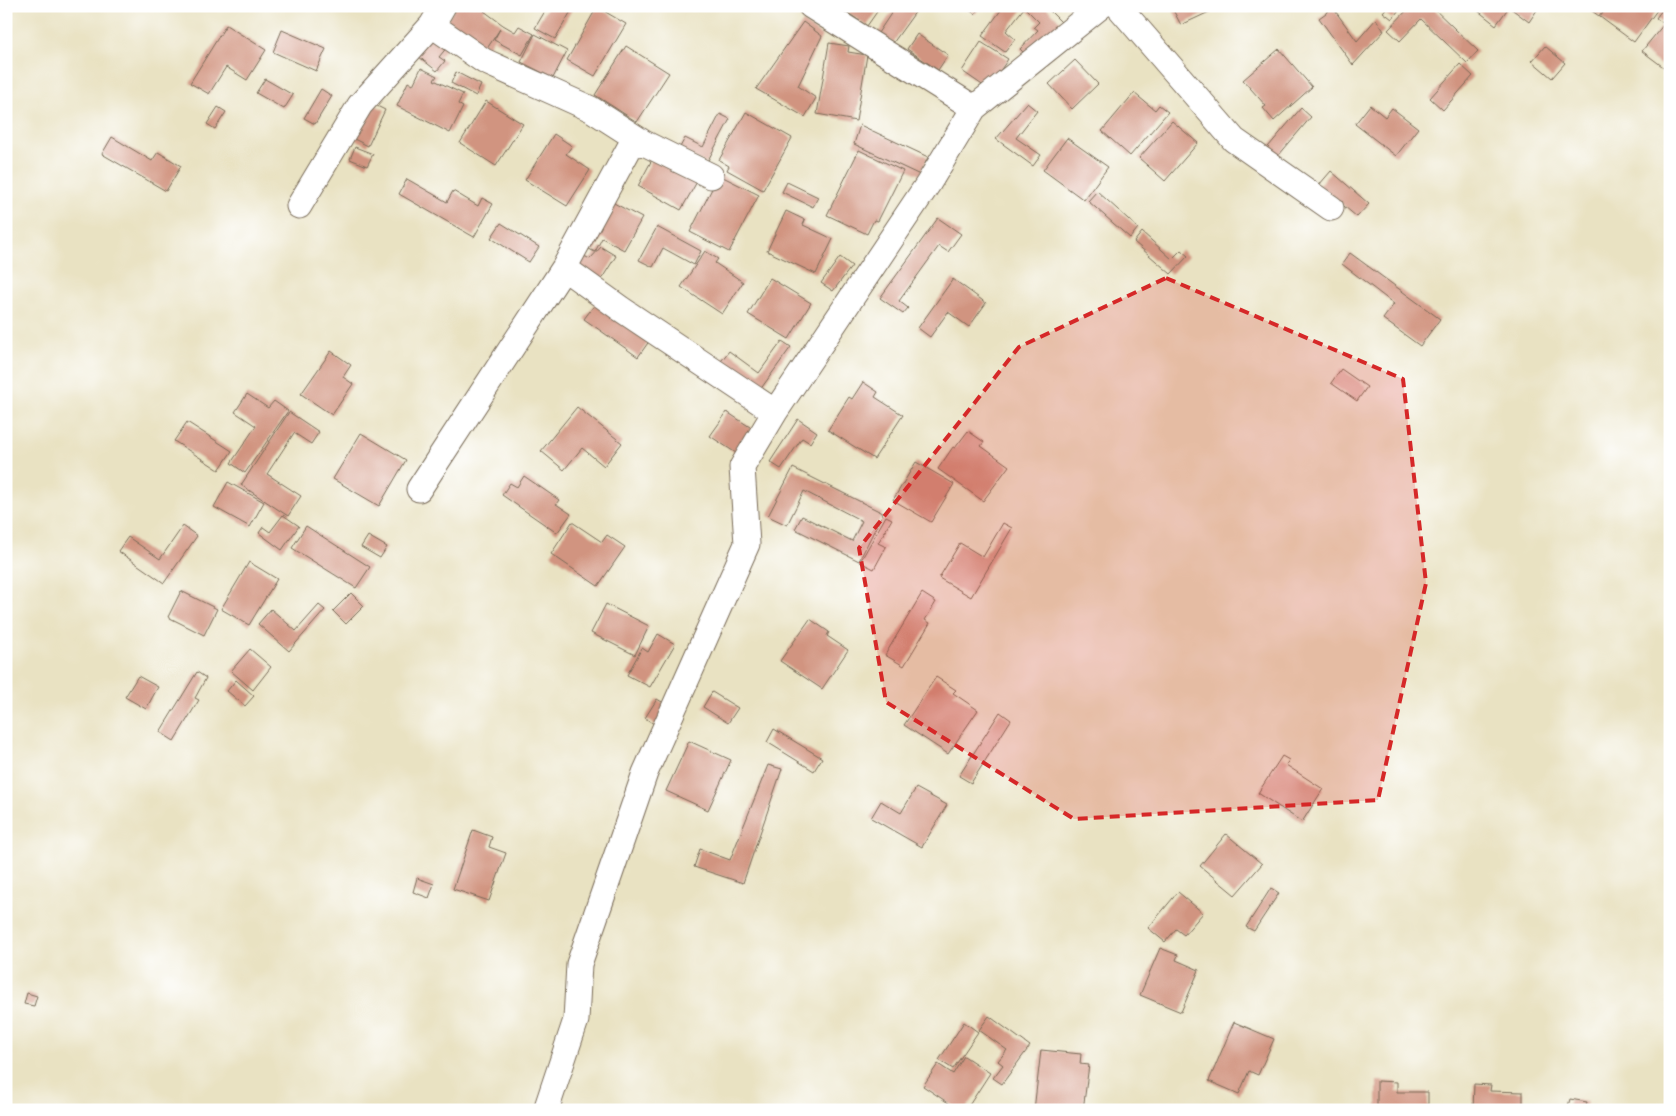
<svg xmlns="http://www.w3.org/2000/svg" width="1676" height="1116" viewBox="0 0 1676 1116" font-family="Mali,sans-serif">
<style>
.building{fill:#d19480}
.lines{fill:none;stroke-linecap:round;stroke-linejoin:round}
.minor-casing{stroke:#786a57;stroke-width:27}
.minor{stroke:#fff;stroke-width:25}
.marked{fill:#d62828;fill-opacity:0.2;stroke:#d62828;stroke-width:4;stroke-dasharray:10 6;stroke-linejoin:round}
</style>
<rect width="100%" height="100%" fill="#fff"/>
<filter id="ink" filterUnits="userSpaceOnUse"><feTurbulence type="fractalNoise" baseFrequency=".02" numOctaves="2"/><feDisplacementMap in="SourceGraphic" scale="10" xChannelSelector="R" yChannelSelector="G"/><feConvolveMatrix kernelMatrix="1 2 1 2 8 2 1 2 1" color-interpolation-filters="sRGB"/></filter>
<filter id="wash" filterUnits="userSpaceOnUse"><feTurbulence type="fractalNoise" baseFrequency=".0096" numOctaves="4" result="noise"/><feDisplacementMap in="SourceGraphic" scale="20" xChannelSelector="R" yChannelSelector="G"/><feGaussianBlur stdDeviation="1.12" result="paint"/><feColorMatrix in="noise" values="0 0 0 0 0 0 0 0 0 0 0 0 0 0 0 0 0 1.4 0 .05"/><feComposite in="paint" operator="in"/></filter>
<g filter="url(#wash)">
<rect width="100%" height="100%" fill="#e9e2c2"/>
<g id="blocks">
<path class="building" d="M456,6h29l1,1 -2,4 19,14 12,7 4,-6 15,8 -12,21 -28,-15 6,-11 -14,21 -41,-27z
M548,6h26l-19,33 -20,-11z
M853,6h28l-14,20 -19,-13z
M896,6h13l7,5 -23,32 -15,-10z
M964,6h17l-6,8z
M1004,6h18l2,2 -18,23 9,8 -10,13 -23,-16z
M1028,6h17l18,18 -34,34 -9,-9 18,-19 -4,-3 5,-5 -13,-13z
M1176,6h46l-41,19 -9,-17z
M1388,6h14l-10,13 -9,-7z
M1411,6h20l47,45 -11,12 -46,-44 -21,22 -12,-11z
M1480,6h52l5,4 -8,12 -20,-15 -13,18 -19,-15z
M1585,6h21l-7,10z
M1608,6h52l-26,36 -34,-25z
M1665,6h5v66l-28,-21 22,-27 -8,-6z
M597,7l29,17 -31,52 -28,-16z
M1333,8l24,33 19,-22 8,12 -31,34 -34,-47z
M803,22l19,14 -24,50 18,12 -11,19 -49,-28z
M226,25l40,25 -19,30 -21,-13 -17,27 -19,-11z
M282,30l44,19 -10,22 -43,-19z
M430,33l18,13 -9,11 6,4 -8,10 -23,-18z
M535,34l32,17 -14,27 -32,-16z
M917,34l31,21 -10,15 -31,-21z
M981,42l27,17 -20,30 -26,-18z
M829,43l20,3 -1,6 19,3 -11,66 -39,-7z
M626,46l43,27 -32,49 -42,-27z
M1545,46l20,17 -13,15 -20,-17z
M1279,49l33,38 -38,34 -11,-13 3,-2 -23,-26z
M1075,60l23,24 -26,25 -23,-25z
M1460,64l13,12 -30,34 -13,-12z
M421,68l16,8 -3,4 29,14 -5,10 5,3 -13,26 -53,-27 11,-24 5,3z
M456,72l25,13 -5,11 -25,-13z
M265,79l28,16 -9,14 -28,-16z
M321,89l11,7 -17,28 -11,-6z
M1134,93l21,17 4,-5 9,7 -38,44 -28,-25z
M486,101l37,23 -27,42 -36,-23z
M371,103l14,7 -17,36 -14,-7z
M1027,103l10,8 -21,27 25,17 -8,11 -37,-27z
M1370,105l15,12 7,-9 26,20 -22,28 -41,-32z
M218,107l8,5 -11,17 -8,-5z
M1301,108l10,9 -38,45 -10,-9z
M746,112l46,26 -29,52 -36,-20 2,-4 -10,-6z
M720,114l10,5 -24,45 -27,-15 6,-11 18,9z
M1172,121l26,22 -33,38 -26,-23z
M860,125l68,32 -8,18 -66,-31z
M554,134l18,12 -6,8 24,16 -23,36 -42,-26z
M112,137l40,24 6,-9 23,14 -15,25 -64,-37z
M1067,138l41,29 -24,33 -41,-30z
M355,147l18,7 -6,12 -17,-7z
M859,150l44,21 -25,50 -4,-1 -7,14 -40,-19z
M655,154l44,24 -18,32 -43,-24z
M1331,171l38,33 -12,13 -38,-32z
M719,175l40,20 -30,57 -39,-20z
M407,179l40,23 6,-11 25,15 4,-8 11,6 -19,33 -75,-43z
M787,182l31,15 -5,10 -31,-15z
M1097,191l41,37 -8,10 -42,-37z
M610,201l32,17 -18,32 -22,-12 -7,14 -10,-5z
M786,211l19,9 -2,5 30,14 -17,35 -49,-23z
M938,218l23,16 -13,18 -9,-6 -40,55 9,7 -5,6 -23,-16z
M501,223l38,24 -10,15 -38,-24z
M657,227l44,24 -7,14 -31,-17 -10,19 -14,-7z
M1142,232l30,27 9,-9 7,6 -17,18 -37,-32z
M601,247l15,9 -15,24 -32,-15 7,-13 14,7z
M705,251l13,8 -3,4 28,19 -21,32 -41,-27z
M1350,253l90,66 -20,27 -37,-27 11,-15 -52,-40z
M840,257l12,9 -19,25 -12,-8z
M770,278l41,25 -22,36 -41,-25z
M953,279l33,24 -17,24 -21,-15 -18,25 -12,-9z
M596,303l54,37 -12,17 -54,-38z
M782,341l9,6 -34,47 -39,-29 11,-14 30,22z
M331,351l20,14 -8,12 10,7 -21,31 -31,-21z
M1341,369l26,18 -10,14 -26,-18z
M863,382l15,10 -3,5 28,18 -29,44 -46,-29 21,-33 3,2z
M247,394l21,14 6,-7 14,10 -43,62 -14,-10 25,-37 -21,-14z
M577,407l45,36 -18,23 -22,-18 -18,22 -23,-19z
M289,412l30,20 -8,12 -17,-11 -27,41 34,22 -13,20 -47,-31z
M727,412l26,17 -17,24 -26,-17z
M798,419l19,13 -7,11 -8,-5 -21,31 -11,-7z
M187,422l45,29 -13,19 -45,-29z
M968,431l16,11 -3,4 28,20 -26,35 -45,-32 15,-22 2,1z
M361,433l45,27 -27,46 -46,-27z
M916,462l38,22 -23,38 -38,-22z
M793,468l90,45 -24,48 -64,-32 7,-13 50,25 10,-20 -58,-30 -17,34 -19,-9z
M524,476l35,24 -3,4 15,10 -14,19 -55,-38 8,-12 7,4z
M228,482l36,20 -14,25 -36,-20z
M283,515l16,11 -17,24 -23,-17 4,-6 7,5z
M886,516l6,3 -14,24 8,4 -12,22 -14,-7z
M572,522l30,20 5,-7 18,12 -27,39 -47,-32z
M1003,523l9,5 -41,69 -32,-19 21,-35 23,14z
M183,526l14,10 -33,47 -46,-32 10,-14 32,22z
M306,526l64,41 -14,21 -64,-40z
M368,536l19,11 -7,11 -19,-11z
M249,562l28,17 -28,46 -28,-16z
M181,591l36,18 -13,26 -36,-18z
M351,593l13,13 -18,18 -13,-13z
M922,593l14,9 -11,18 5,3 -26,43 -19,-11z
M606,604l43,22 -14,29 -44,-22z
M319,605l6,5 -36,41 -31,-27 13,-15 25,22z
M810,619l19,13 -2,4 21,14 -26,39 -42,-28z
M658,634l17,10 -25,43 -23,-12 15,-27 6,4z
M250,649l21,18 -18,23 -22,-19z
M197,672l9,6 -11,20 4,2 -25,41 -14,-9z
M138,676l20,11 -12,22 -21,-12z
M936,677l20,13 -3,3 25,17 -30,44 -44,-29z
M236,680l18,16 -9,10 -18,-15z
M712,692l26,16 -10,15 -25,-16z
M657,699l12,7 -12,20 -12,-8z
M1000,712l11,8 -40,63 -12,-7z
M774,729l48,29 -8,13 -47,-29z
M689,741l42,19 -23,50 -42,-19z
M1282,756l7,4 -3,5 37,24 -21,33 -44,-29z
M768,765l14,4 -39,114 -49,-16 6,-18 30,11z
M916,788l31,17 -25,42 -51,-29 10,-17 20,12z
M473,830l19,7 -3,10 17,6 -17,48 -36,-12z
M1226,834l36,30 -27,31 -35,-29z
M417,878l17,6 -5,14 -16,-6z
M1271,888l8,5 -25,38 -8,-4z
M1178,892l25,21 -19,22 -8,-6 -11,13 -17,-14z
M1160,948l18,7 -2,5 23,10 -18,42 -41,-17z
M27,993l10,3 -3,10 -10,-2z
M989,1016l41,30 -28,38 -9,-6 10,-13 -5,-4 9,-11 -28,-20z
M964,1022l14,10 -25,37 -14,-9z
M1234,1022l40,17 -16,36 -9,-4 -10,23 -30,-13z
M1041,1050l40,4 -1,10 9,1 -6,45h-49z
M964,1056l26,17 -24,37h-7l-36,-24 15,-22 15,10z
M1377,1081l20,1v10h31v18h-51z
M1474,1084l17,1 -1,6 33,1v18h-50z
M1570,1099l17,3 -2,8h-18z"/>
</g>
</g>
<g filter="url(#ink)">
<use href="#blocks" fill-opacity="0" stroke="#786a57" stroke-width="1"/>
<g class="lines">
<g class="minor-casing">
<path id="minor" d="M811,6l163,102
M1118,6l116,134 97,68
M432,25l52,36 107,48 53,34 67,33
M299,206l61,-101 72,-80 11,-19
M564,268l57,41 154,103
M419,489l145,-221 67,-123 13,-2
M546,1110l30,-90 3,-56 66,-191 102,-229 -5,-77 33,-55 153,-228 46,-76 127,-102"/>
</g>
<use href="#minor" class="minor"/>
</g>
</g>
<path class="marked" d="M1166,278l237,101 23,204 -48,217 -304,19 -188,-117 -27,-154 160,-201z"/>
<rect width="1676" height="1116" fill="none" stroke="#fff" stroke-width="25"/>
</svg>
